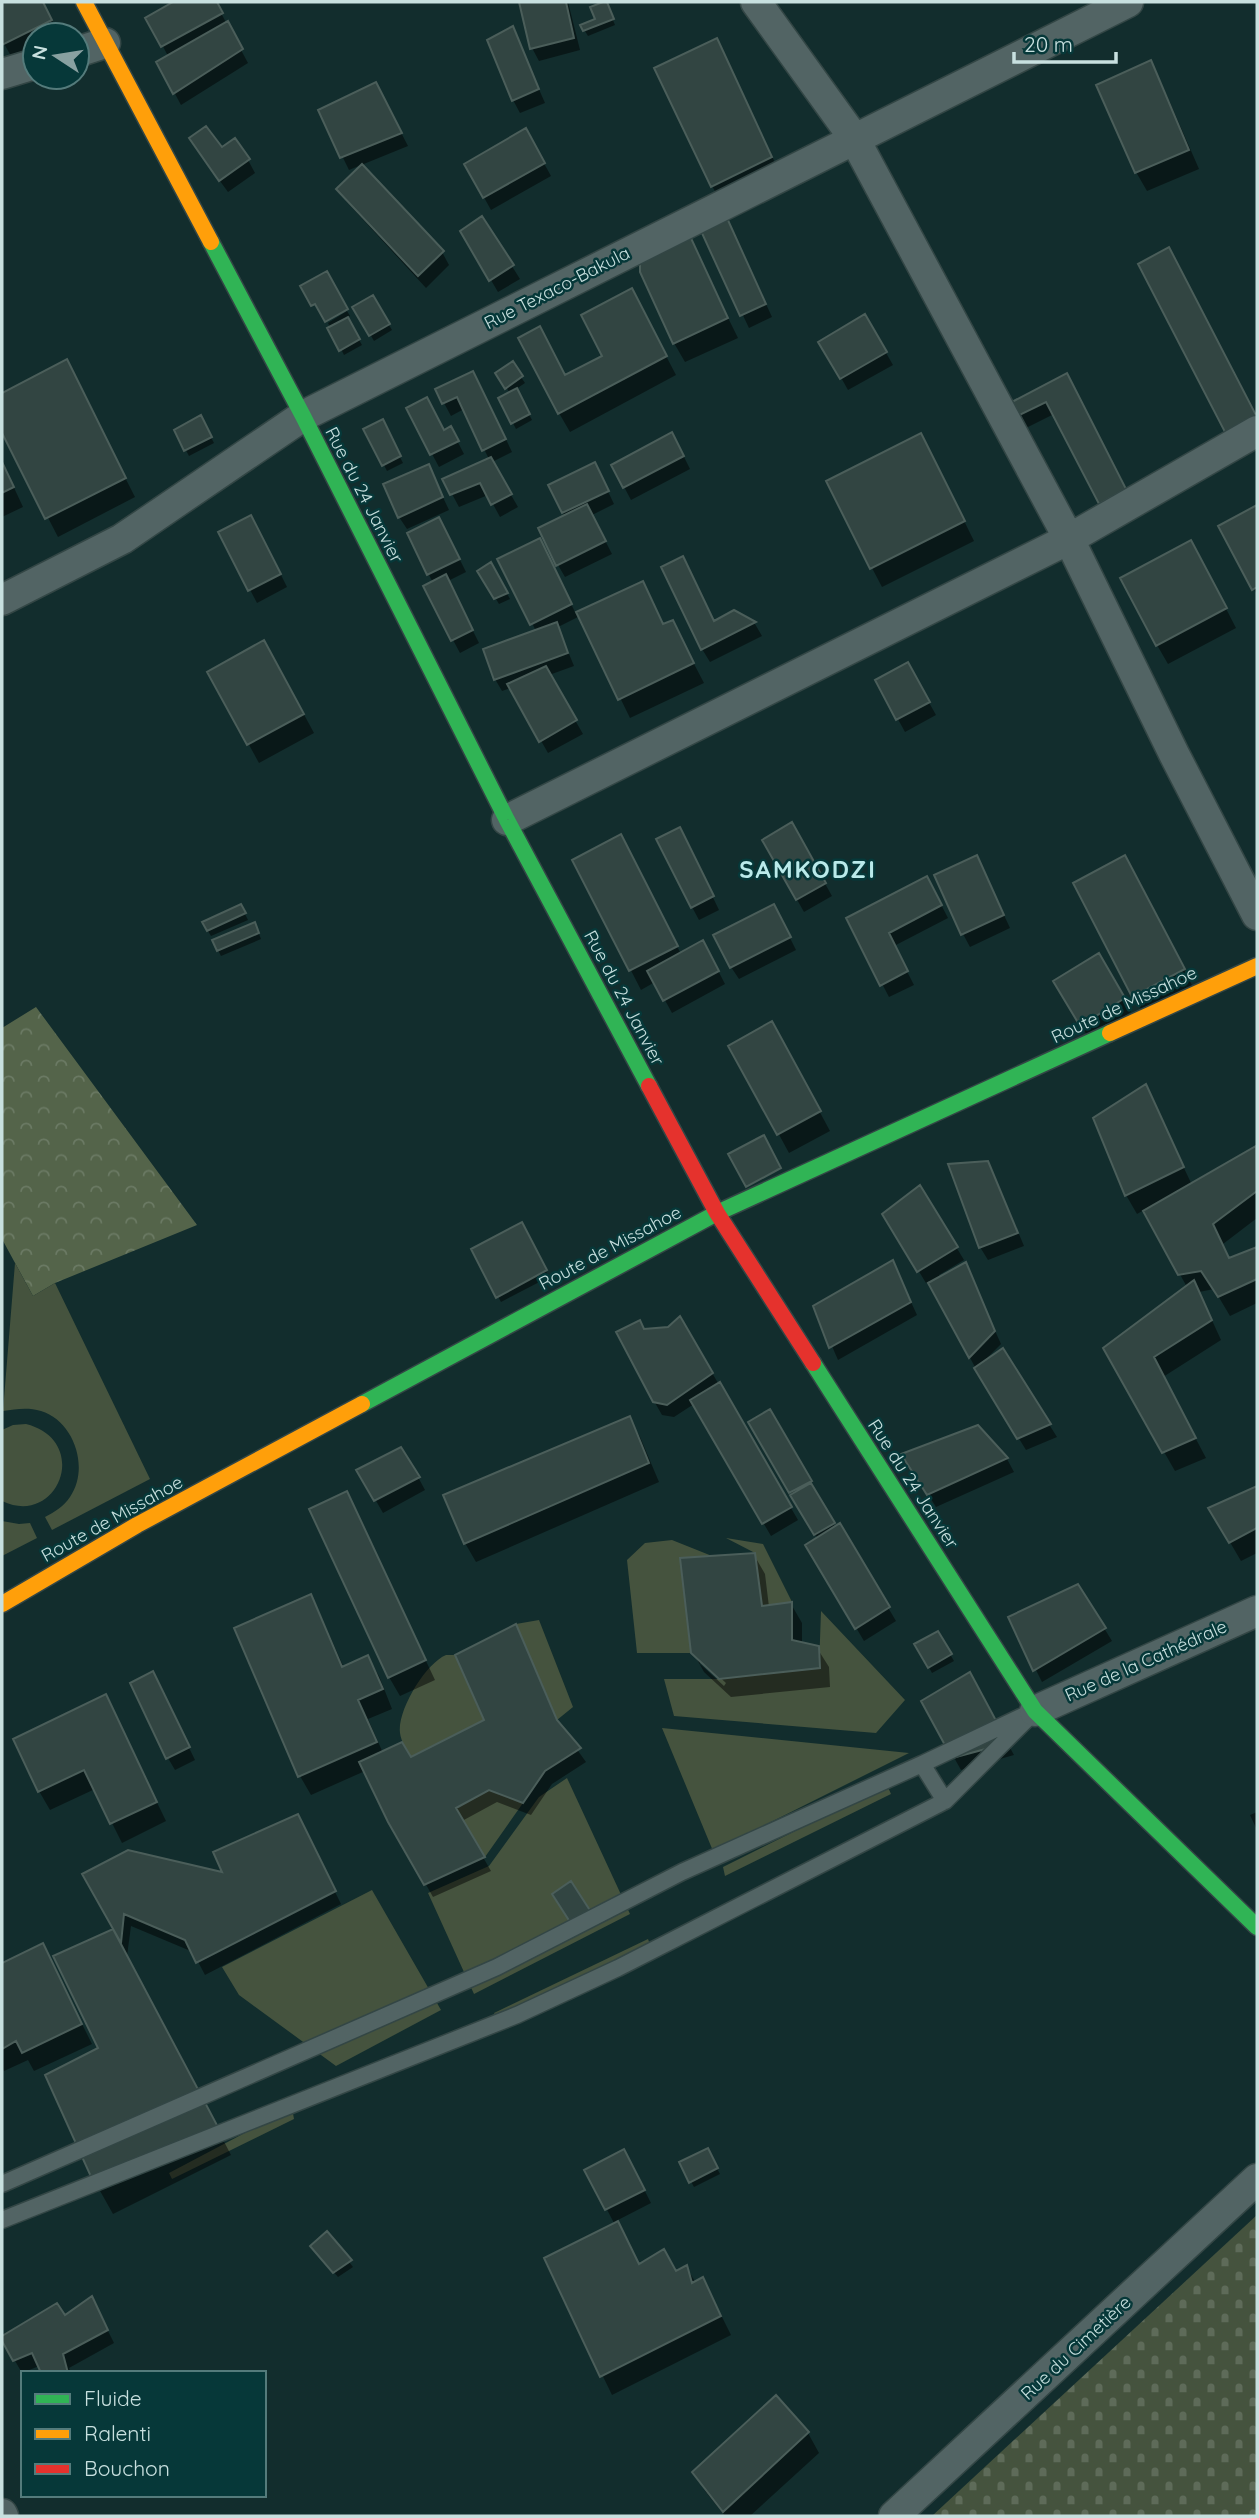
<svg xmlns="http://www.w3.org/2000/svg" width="1259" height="2518" viewBox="0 0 1259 2518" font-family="Quicksand,sans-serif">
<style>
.forest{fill:url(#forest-crowns)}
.cemetery{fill:url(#cemetery-stones)}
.green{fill:#45533e}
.shadow{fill:#0007;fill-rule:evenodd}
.building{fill:#324542;stroke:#4b5e5a;stroke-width:2}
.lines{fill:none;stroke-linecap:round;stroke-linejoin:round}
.lane-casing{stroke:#334645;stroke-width:19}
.street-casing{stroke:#334645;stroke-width:33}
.fast-casing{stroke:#334645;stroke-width:19}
.slow-casing{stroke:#334645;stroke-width:19}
.jam-casing{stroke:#334645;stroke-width:19}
.lane{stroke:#526464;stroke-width:16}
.street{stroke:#526464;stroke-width:30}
.fast{stroke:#30b455;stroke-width:16}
.slow{stroke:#ff9f0a;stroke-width:16}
.jam{stroke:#e5322d;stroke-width:16}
.labels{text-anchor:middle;stroke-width:5;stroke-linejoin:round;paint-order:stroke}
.street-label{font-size:18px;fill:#c8e0df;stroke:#063839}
.district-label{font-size:24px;font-weight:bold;letter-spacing:2px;fill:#baeaea;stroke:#063839}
</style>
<defs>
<pattern id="forest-crowns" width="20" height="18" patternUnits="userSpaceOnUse" patternTransform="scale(1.75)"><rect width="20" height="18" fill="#54644a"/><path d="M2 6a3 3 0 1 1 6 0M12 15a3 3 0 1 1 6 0" fill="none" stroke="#6b7a64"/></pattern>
<pattern id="cemetery-stones" width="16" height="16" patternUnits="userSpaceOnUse" patternTransform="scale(1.75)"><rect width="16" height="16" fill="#45533e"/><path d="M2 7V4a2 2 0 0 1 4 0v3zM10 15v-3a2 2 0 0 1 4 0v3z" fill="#5e6b59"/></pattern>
</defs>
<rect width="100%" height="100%" fill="#122d2d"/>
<path class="forest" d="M36,1007l161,218 -142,58 -22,13 -31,-57v-211z"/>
<path class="cemetery" d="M1257,2215v301h-325z"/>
<path class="green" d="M15,1263l18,33 22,-13 95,196 -98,51 -7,-13c10,-5 19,-11 25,-20 20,-29 4,-76 -29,-86 -13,-4 -25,-2 -38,0z
M26,1424c66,17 32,104 -24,77v-71l11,-5z
M2,1521l17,3 11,-1 7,15 -35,18z
M726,1538l37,6 29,58 -30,4 -7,-53z
M672,1540l40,16 -32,2 11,95h-54l-10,-93 18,-17z
M821,1611l84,89 -29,33 -202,-17 -10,-37h55l100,-11z
M539,1620l34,87 -16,13 -41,-96z
M446,1655h9l29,65 -73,37c-4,-7 -10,-15 -11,-24 -3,-23 26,-70 46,-78z
M662,1728l247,25 -196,98z
M567,1778l63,136 -156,80 -46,-101 61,-27 50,-69z
M887,1785l4,9 -166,82 -2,-9z
M489,1790l34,13 -38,54 -29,-49z
M372,1890l69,120 -105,56 -97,-71 -17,-28z
M648,1939l3,8 -153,74 -4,-8z
M292,2108l2,11 -122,60 -3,-6z"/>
<path class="shadow" d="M2,2h41l16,33h-24v18l-20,10 -13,-23z
M177,2h38l33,61 -67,42 -23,-43 10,-6 -20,-38z
M521,2h47l12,48 -41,11 -7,-13z
M608,8l7,17 -27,11 -6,-10 15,-6z
M512,28l33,75 -25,10 -7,-13z
M716,41l66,136 -59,28 -11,-19z
M1150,63l11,19 38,87 -52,22 -11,-19z
M382,96l26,50 -59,24 -29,-59z
M526,131l25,45 -60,34 -25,-45z
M221,149l27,11 7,13 -27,19 -30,-41z
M339,189l103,63 7,13 -23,23 -80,-87z
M482,219l38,60 -22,13 -36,-61z
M703,232l30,1 39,84 -23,11z
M689,239l49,99 -53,24 -11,-19z
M372,297l20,33 -18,11 -19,-33z
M642,310l34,65 -106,57 -11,-19 6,-36 39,-21z
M347,311l3,5 -4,1 16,28 -18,10 -16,-32z
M865,316l28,49 -45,25 -27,-48z
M66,362l69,135 -77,40 -56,-108v-34z
M512,364l13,19 -9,6 16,31 -16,9 -16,-31 10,-5 -13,-19z
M1066,376l66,126 -24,13 -54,-101 -30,15 -7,-13z
M480,385l32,67 -20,10 26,45 -18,10 -12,-22 -29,12 -7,-13 37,-35 -25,-50 -13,7 -14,-26z
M408,409l36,23 7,-3 13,25 -25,13z
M201,418l13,25 -25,13 -13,-25z
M382,422l21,41 -16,8 -21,-41z
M679,447l11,22 -59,31 -18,-34z
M931,454l43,87 -92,46 -10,-19z
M2,462l21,45 -21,10z
M428,466l21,44 -42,19 -8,-12z
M601,477l13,27 -22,11 20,39 -47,23 -7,-12 7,-48 -15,-31z
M1257,507v88l-36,-68z
M258,529l29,58 -30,16 -37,-70z
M446,532l20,40 -18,9 31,62 -19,10 -7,-13 -20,-57 -24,-49z
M546,553l30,61 66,-31 22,43 8,-4 32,61 -74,35 -50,-102 -22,11 16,39 -25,9 34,59 -35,19 -37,-65 -9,3 -7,-12 41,-48 -36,-71z
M1202,562l34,66 -68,36 -11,-19z
M491,564l19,35 -11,5 -19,-32z
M734,612l21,12 7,12 -52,26 -8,-13 12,-26z
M275,661l39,72 -55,30 -50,-91z
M908,665l28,50 -31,17 -28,-51z
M792,825l40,71 -28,16 -40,-71z
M686,842l33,68 -20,10 -7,-13z
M631,856l50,98 29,1 15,29 -53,29 -17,-31 -14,8 -66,-129z
M983,870l27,58 -40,19 -7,-13z
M1135,876l59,113 -50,26 -10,-19z
M934,891l14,27 -54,28 20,39 -25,12 -41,-78z
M244,912l4,8 -37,16 -3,-5z
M780,918l16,32 -57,29 -8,-12z
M257,929l4,10 -40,17 -3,-6z
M1098,956l33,56 -43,25 -33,-55z
M782,1042l48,89 -41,22 -58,-107z
M1145,1086l47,99 63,-36 2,3v66l-34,26 7,15 27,-10v54l-27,13 -16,-27 -15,3 22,48 -58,37 43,81 -31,13 -70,-122 82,-62 -43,-77 -7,4 -11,-19z
M994,1175l30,71 -36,14 -8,-13z
M920,1187l44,73 -25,15 2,3 24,-14 36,80 -15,15 1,2 15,-11 55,87 -31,13 -50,-81 -47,-88 -3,2 -42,-69z
M522,1224l27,53 -48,25 -28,-52z
M893,1263l24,52 -79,45 -23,-53z
M680,1318l118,202 -27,16 -77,-132 -20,13 -12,-2 -8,-14 -10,-70 25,-2z
M770,1411l66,117 3,-3 57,96 -32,20 -57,-96 11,-6 -68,-116z
M629,1418l11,19 19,45 -183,80 -11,-19z
M978,1427l29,32 7,13 -78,35 -25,-40z
M359,1471l59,6 7,13 -42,23z
M1257,1488v65l-16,8 -31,-53z
M347,1494l88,186 -35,16 -11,-19z
M754,1555l11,19 4,33 22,-3 11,19v21l15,4 12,19 1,20 -99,10 -27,-25 -11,-20zM700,1659l26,24 -2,3 -24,-22z
M310,1597l11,19 23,52 24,-11 11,19 13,33 -24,10 15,34 28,7 76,-39 35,-83 38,88 26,36 -34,22 -21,31 -34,-13 -35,19 29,50 -58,26 -43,-76 -25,-50 -54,24 -11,-19z
M1010,1618l94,10 8,13 -70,41z
M938,1633l16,28 -22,12 -15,-28z
M969,1674l45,81 -53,15 -38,-68z
M159,1686l36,74 -20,10 -7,-12z
M105,1696l61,125 -44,22 -27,-54 -45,21 -11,-19z
M1257,1812v18l-7,-15z
M304,1829l37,75 -136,71 -12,-23 -62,-26 -4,30 104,199 -118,59 -14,-25 1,-140 -45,-92 60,-27 -31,-55 142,-1z
M43,1946l49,98 -58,27 -6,-11 -24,11 -2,-4v-102z
M707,2150l13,24 -26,13 -13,-24z
M631,2164l20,39 -35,18 24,45 36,7 10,-6 10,16 17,16 18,36 -119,60 -66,-136 69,-34 -28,-54z
M327,2234l26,33 -15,10 -26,-30z
M57,2305l7,12 34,-6 16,32 -45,25 2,5h-28l-4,-7 -17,7 -20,-35z
M776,2398l32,35 11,20 -69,63h-25l-20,-25 -11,-19z"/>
<path class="building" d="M2,2h41l9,18 -50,25z
M173,2h44l6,11 -62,34 -16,-29z
M519,2h47l8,36 -44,11z
M603,2h4l7,17 -31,12 -3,-6 15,-6 -5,-12z
M228,21l15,28 -70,45 -17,-32z
M513,26l26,63 -27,12 -25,-61z
M717,38l55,119 -61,30 -57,-119z
M1151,60l38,90 -54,23 -39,-88z
M376,82l26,51 -62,25 -22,-48z
M206,126l16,21 13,-9 15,21 -31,22 -30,-43z
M526,128l19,35 -62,35 -19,-34z
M362,164l82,87 -26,25 -82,-87z
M482,216l32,49 -25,16 -29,-50z
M727,218l39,86 -26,12 -39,-85z
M690,236l38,82 -55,26 -33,-72v-12z
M1169,247l88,170 -31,17 -88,-170z
M327,271l21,38 -23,13 -10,-18 -4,2 -11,-20z
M632,288l35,68 -109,58 -40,-76 22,-12 25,49 37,-19 -21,-41z
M373,295l17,29 -21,12 -17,-29z
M865,314l22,38 -47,27 -22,-37z
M348,317l12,22 -21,12 -12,-23z
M67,359l59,119 -81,41 -43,-86v-40z
M513,361l10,15 -18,13 -10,-16z
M473,371l33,68 -24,12 -25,-54 -15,7 -7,-15z
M1067,373l59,116 -27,15 -53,-102 -31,15 -7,-13z
M517,388l13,26 -19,10 -13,-26z
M427,397l17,33 7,-4 8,15 -29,14 -24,-47z
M201,415l11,22 -28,14 -10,-21z
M383,419l18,37 -19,10 -19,-37z
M672,432l12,24 -61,32 -12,-23z
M921,433l44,88 -95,48 -44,-88z
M491,457l21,37 -21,11 -11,-22 -30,12 -8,-16z
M2,462l12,25 -12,6z
M595,462l14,29 -47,22 -14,-28z
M429,464l14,33 -45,21 -15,-34z
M587,504l19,37 -50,25 -18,-38z
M1257,505v82l-5,3 -34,-64z
M251,515l30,59 -33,17 -30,-59z
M439,517l21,42 -33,16 -20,-42z
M540,538l32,66 -42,21 -33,-66z
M1191,540l36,68 -71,38 -36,-68z
M683,556l31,65 20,-11 22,12 -55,28 -40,-83z
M491,562l17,31 -14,6 -17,-28z
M446,574l27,56 -22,11 -28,-55z
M643,581l20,43 10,-4 21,43 -76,37 -42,-88z
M557,622l11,31 -74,27 -11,-31z
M264,640l40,74 -57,31 -40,-73z
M908,662l22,40 -34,18 -21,-40z
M546,666l31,54 -38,22 -32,-58z
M792,822l34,61 -30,17 -34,-60z
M680,827l34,69 -23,12 -35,-69z
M621,834l57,112 -49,25 -57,-111z
M977,855l27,60 -43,20 -27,-60z
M1125,855l60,114 -53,28 -59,-114z
M927,876l15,29 -53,28 19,38 -28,15 -34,-68z
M241,904l5,9 -39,18 -5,-9z
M774,904l17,33 -61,31 -17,-33z
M255,922l4,11 -42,18 -5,-11z
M703,940l16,31 -56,30 -16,-30z
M1099,953l26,45 -45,28 -27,-45z
M772,1021l49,90 -44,24 -49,-89z
M1146,1084l38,83 -59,29 -32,-78z
M764,1135l17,33 -35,19 -18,-33z
M1256,1146l1,45 -44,33 16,34 28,-11v32l-39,18 -17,-26 -23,4 -35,-64z
M988,1161l30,72 -39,15 -31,-84z
M920,1185l38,62 -41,25 -35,-58z
M522,1222l25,48 -51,28 -25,-49z
M893,1260l18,42 -82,46 -16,-42z
M966,1262l29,69 -26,27 -41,-75z
M1194,1280l18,40 -58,37 42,81 -34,15 -59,-105z
M680,1316l33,57 -46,32 -14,-3 -37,-70 24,-12 4,9 24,-2z
M1003,1348l48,76 -34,15 -43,-71z
M720,1382l72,125 -30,17 -72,-124z
M770,1409l42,72 -23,12 -41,-71z
M630,1416l19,47 -185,81 -21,-49z
M978,1425l30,33 -81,37 -26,-41z
M401,1447l19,30 -46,24 -18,-31z
M811,1483l24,40 -21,12 -24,-40z
M1257,1486v42l-28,15 -21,-35z
M347,1491l79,169 -38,18 -79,-169z
M840,1523l50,84 -35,22 -50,-84z
M755,1553l7,53 30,-4v38l27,6 1,22 -101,11 -28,-26 -11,-95z
M1078,1584l28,44 -73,43 -25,-54z
M311,1594l31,73 26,-12 15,34 -25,11 19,42 -79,35 -64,-149z
M516,1624l41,96 24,28 -36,23 -22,32 -34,-13 -33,18 29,49 -61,28 -36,-63 -29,-60 43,-20 9,15 73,-37 -29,-65z
M938,1631l14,23 -24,14 -14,-24z
M153,1671l37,76 -24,12 -36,-76z
M970,1672l38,71 -56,15 -31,-57z
M106,1694l51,108 -47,22 -26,-54 -46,22 -25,-53z
M298,1814l38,77 -140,72 -11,-23 -61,-26 -3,29 -39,-69 46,-24 94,22 -9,-20z
M571,1881l20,31 -19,13 -20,-31z
M113,1929l106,200 -122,61 -52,-115 53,-27 -45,-92z
M43,1943l39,81 -60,29 -6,-12 -14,8v-86z
M708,2148l10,20 -29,15 -10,-21z
M624,2149l21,41 -40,20 -21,-40z
M618,2221l21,43 25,-15 12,22 11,-6 5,18 11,-6 18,39 -121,61 -56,-119z
M327,2231l25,29 -19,13 -23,-27z
M92,2296l16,34 -45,24 5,19h-27l-9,-20 -19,8 -11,-20v-5l55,-33 8,12z
M776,2395l33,37 -86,80 -31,-40z"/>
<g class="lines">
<g class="lane-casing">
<path id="lane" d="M922,1764l101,-48
M2,2184l495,-217 185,-95 240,-108 23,37
M2,2220l515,-205 101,-47 327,-167 90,-90"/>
</g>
<g class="street-casing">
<path id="street" d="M756,2l98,136 215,401 105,215 83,161
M77,52l28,-9
M2,74l33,-10
M2,600l120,-61 181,-123 825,-414
M507,820l562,-281 188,-108
M1035,1711l222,-100
M2,2514l1,2
M894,2516l363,-337"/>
</g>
<g class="fast-casing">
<path id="fast" d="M211,242l92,174 204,404 142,266
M813,1363l222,348 222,216
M362,1404l355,-191 393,-180"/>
</g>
<g class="slow-casing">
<path id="slow" d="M84,2l127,240
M1110,1033l147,-67
M2,1604l135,-79 225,-121"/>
</g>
<g class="jam-casing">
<path id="jam" d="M649,1086l68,127 96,150"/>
</g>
<use href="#lane" class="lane"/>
<use href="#street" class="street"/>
<use href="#fast" class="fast"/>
<use href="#slow" class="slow"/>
<use href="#jam" class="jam"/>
</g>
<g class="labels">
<g class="street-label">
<text transform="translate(557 288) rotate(-27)" y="6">Rue Texaco-Bakula</text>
<text transform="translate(364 495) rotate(63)" y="6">Rue du 24 Janvier</text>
<text transform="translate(624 998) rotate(62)" y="6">Rue du 24 Janvier</text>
<text transform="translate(1124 1005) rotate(-25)" y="6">Route de Missahoe</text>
<text transform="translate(610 1248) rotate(-28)" y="6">Route de Missahoe</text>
<text transform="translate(913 1484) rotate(57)" y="6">Rue du 24 Janvier</text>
<text transform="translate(112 1519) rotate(-29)" y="6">Route de Missahoe</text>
<text transform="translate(1146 1661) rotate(-24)" y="6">Rue de la Cathédrale</text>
<text transform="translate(1076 2348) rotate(-43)" y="6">Rue du Cimetière</text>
</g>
<g class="district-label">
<text x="808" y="878">SAMKODZI</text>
</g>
</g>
<rect width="1259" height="2518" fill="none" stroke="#c8e0df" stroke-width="7"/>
<rect x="21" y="2371" width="245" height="126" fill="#063839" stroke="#547b7b" stroke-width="2"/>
<rect x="35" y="2394" width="35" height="10" fill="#30b455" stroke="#547b7b" stroke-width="2"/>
<text x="84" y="2406" font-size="21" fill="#c8e0df">Fluide</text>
<rect x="35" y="2429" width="35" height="10" fill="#ff9f0a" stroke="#547b7b" stroke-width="2"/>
<text x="84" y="2441" font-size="21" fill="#c8e0df">Ralenti</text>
<rect x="35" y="2464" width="35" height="10" fill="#e5322d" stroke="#547b7b" stroke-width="2"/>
<text x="84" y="2476" font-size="21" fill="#c8e0df">Bouchon</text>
<g transform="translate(56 56) rotate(282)"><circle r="33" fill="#063839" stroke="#547b7b" stroke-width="2"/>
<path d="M0-5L12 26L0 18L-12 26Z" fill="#88a1a1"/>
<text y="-10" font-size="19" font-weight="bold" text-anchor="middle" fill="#c8e0df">N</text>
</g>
<path d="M1014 52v10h102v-10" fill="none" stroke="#c8e0df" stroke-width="3.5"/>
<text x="1024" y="52" font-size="21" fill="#c8e0df" stroke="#063839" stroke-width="5" paint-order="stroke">20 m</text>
</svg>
